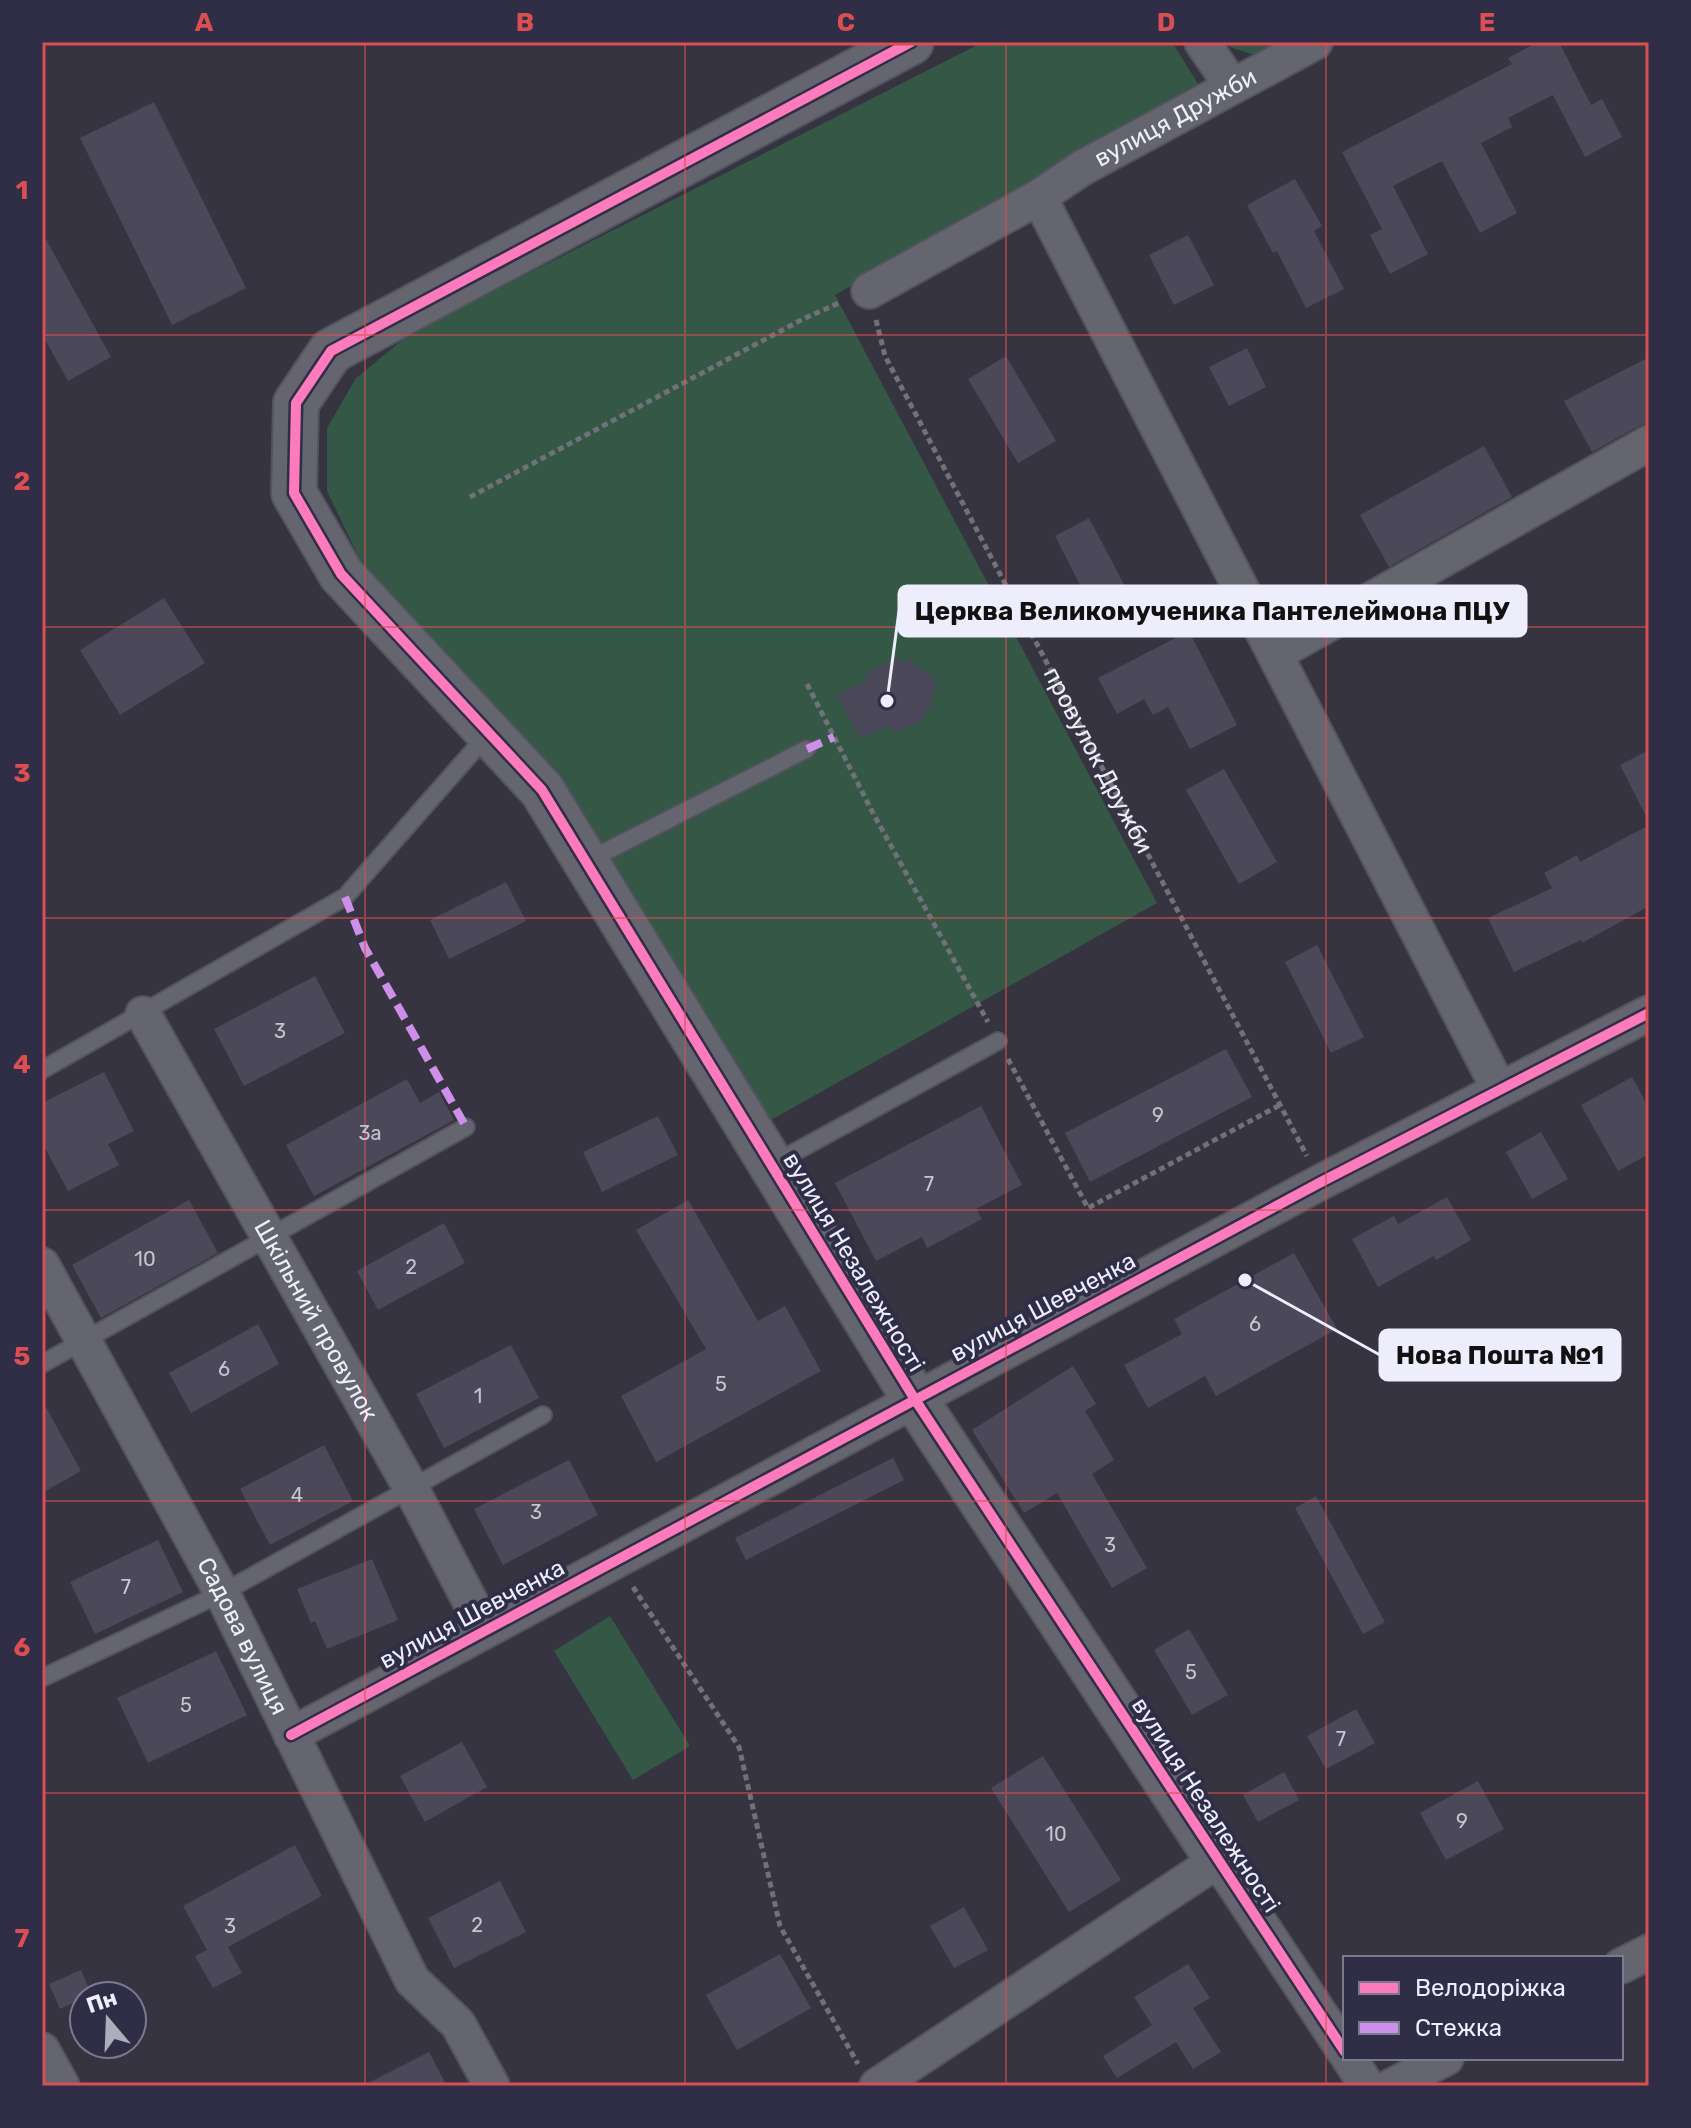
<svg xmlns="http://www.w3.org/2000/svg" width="1691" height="2128" viewBox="0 0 1691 2128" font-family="Rubik,sans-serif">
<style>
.green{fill:#355746}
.building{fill:#4b4959}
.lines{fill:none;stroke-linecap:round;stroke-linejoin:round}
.lane-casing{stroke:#53535e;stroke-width:20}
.street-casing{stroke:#53535e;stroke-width:38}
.secondary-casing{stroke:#53535e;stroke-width:48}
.path{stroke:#71717a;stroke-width:5;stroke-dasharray:6 4;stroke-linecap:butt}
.lane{stroke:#65656f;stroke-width:16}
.street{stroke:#65656f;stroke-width:34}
.secondary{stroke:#65656f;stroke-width:44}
.quiet{stroke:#ce8fe9;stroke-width:8;stroke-dasharray:16 8;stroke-linecap:butt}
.cycleway-casing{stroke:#302e46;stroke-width:15}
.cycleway{stroke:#fd7abc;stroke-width:10}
.grid{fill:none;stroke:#db4f52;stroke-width:2;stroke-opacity:0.55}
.labels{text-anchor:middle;stroke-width:8;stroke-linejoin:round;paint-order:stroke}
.number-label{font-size:20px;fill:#c4c4d3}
.street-label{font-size:24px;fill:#ededfc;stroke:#302e46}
.leader{fill:none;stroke:#ededfc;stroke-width:3}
.callout-dot{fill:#ededfc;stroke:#302e46;stroke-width:3}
.callout{fill:#ededfc;stroke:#ededfc;stroke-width:3}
.callout-label{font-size:26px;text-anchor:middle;font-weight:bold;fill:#111}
.neatline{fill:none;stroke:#db4f52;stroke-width:3}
.grid-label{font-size:26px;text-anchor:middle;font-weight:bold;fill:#db4f52}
</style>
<rect width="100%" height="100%" fill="#353440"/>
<path class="green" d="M983,42h189l30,48 -125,65 -242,140 322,608 -386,217 -210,-338 -197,-214 -37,-77v-63l29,-50 55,-45z
M1227,42h72l-33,17 -36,-12z
M610,1616l80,130 -57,34 -79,-129z"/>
<path class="building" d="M1538,42h21l32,63 11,-6 20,38 -37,20 -32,-62 -45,23 4,9 -31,16 36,70 -37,20 -38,-72 -49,25 35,68 -38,20 -20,-39 12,-6 -40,-77 170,-88 -4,-6z
M154,102l92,186 -74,37 -92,-187z
M1295,179l27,47 -8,5 30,58 -38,19 -29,-57 -4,2 -26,-48z
M42,232l69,125 -43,24 -26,-47z
M1188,235l26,50 -40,20 -25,-50z
M1247,348l19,39 -37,19 -20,-39z
M1006,356l50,85 -38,22 -50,-84z
M1649,357v66l-10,3 -47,26 -28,-51z
M1484,446l28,51 -123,70 -29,-52z
M1089,518l39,74 -35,18 -38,-74z
M164,598l41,65 -85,52 -40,-65z
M1189,631l48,94 -47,24 -22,-42 -15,8 -9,-16 -27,15 -19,-36z
M898,657l4,6 9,-5 4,8 16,8 5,9v8l-6,7 4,7 -11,6 3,7 -32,15 -4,-8 -30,14 -23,-45 31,-14 -3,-7z
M1649,750v72l-29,-57z
M1224,769l53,93 -38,22 -53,-94z
M1649,825v81l-67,37 -1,-3 -67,32 -26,-54 64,-30 -8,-15 33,-18 3,7z
M506,882l20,39 -77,38 -19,-39z
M1317,945l47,92 -33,16 -46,-91z
M315,976l30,57 -101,53 -30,-57z
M1226,1049l26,48 -162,85 -25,-49z
M104,1072l30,59 -26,13 11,21 -51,26 -26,-49v-39z
M1632,1077l17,31v46l-31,17 -37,-66z
M407,1079l13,24 19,-11 15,28 -140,76 -28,-51z
M981,1106l41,79 -46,24 6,10 -55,29 -5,-11 -46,24 -41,-78z
M658,1116l20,39 -76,37 -19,-40z
M1541,1132l27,47 -36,20 -26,-47z
M1447,1197l24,43 -35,20 -2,-4 -56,31 -26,-48 42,-23 4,8z
M189,1200l29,53 -117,65 -29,-53z
M688,1200l70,121 27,-15 36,65 -165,91 -35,-66 85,-47 -70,-119z
M444,1223l21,40 -87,47 -21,-39z
M1294,1253l43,76 -121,67 -11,-20 -57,32 -24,-43 58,-31 -8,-15z
M258,1324l21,40 -88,49 -22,-40z
M511,1345l28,53 -95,50 -28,-54z
M1073,1366l23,38 -11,7 29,49 -22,14 55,94 -35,20 -55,-95 -33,20 -52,-83z
M42,1400l39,71 -39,22z
M324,1445l29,56 -83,44 -30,-56z
M893,1458l11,22 -158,80 -11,-22z
M569,1460l29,55 -95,50 -29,-56z
M1316,1496l69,126 -22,12 -68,-126z
M158,1540l25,52 -88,42 -25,-52z
M372,1559l26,61 -71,29 -12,-28 -4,2 -14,-34z
M1189,1629l39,66 -36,20 -38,-65z
M216,1651l31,64 -99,48 -31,-65z
M1356,1709l19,34 -49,26 -19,-33z
M462,1742l25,45 -62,35 -25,-46z
M1043,1756l78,124 -52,32 -78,-124z
M1284,1772l15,28 -41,22 -15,-27z
M1478,1781l26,48 -58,31 -26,-47z
M295,1845l27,51 -94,51 14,26 -29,15 -18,-32 12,-6 -24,-44z
M500,1881l26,51 -72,36 -26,-50z
M964,1907l24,43 -34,18 -24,-42z
M780,1954l31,54 -74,42 -31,-55z
M1188,1964l22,34 -17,10 28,44 -28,17 -17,-27 -59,36 -14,-22 49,-31 -18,-28z
M81,1970l11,25 -8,1v2l-24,11 -11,-25z
M429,2052l18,34h-85z"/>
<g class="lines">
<g class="lane-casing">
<path id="lane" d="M587,861l220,-112
M42,1070l303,-173 143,-163
M773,1164l225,-123
M42,1364l424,-237
M42,1678l180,-85 321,-178"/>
</g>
<g class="street-casing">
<g id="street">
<path d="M1202,42l30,44"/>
<path id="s2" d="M1039,197l43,-29 233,-126"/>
<path d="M869,291l170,-94 460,892"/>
<path d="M1275,654l374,-211"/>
<path id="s3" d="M143,1014l268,474 74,142"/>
<path id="s4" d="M42,1265l180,328 190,387 46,44 34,62"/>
<path d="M291,1735l1030,-553 328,-169"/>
<path d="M1621,1966l28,-14"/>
<path d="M42,2050l20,36"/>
<path d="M1349,2058l18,28"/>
<path d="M877,2086l341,-226 127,192"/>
<path d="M1392,2086l54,-28"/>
</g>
</g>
<g class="secondary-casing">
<path id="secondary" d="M911,42l-580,309 -35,52 -2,90 47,81 201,216 372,608 304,462"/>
</g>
<g class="path">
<path id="s1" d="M876,320l9,36 422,800"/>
<path d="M470,497l333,-178 36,-16"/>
<path d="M807,684l67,131 114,207"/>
<path d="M1008,1059l80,149 192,-103"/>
<path d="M633,1587l106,160 41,179 78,138"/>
</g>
<use href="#lane" class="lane"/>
<use href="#street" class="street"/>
<use href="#secondary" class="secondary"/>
<path class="quiet" d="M807,749l27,-12
M345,897l20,51 101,179"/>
<g class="cycleway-casing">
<path id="cycleway" d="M911,42l-580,309 -35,52 -2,90 47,81 201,216 372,608 431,654
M291,1735l1030,-553 328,-169"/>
</g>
<use href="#cycleway" class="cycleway"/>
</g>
<path class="grid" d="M365,42v2044M685,42v2044M1006,42v2044M1326,42v2044M42,335h1607M42,627h1607M42,918h1607M42,1210h1607M42,1501h1607M42,1793h1607"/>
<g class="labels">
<g class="number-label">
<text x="280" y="1038">3</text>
<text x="1158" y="1122">9</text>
<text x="370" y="1140">3а</text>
<text x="929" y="1191">7</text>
<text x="145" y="1266">10</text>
<text x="411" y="1274">2</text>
<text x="1255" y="1331">6</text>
<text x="224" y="1376">6</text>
<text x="721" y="1391">5</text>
<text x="478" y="1403">1</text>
<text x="297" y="1502">4</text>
<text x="536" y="1519">3</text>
<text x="1110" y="1552">3</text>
<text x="126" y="1594">7</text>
<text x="1191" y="1679">5</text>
<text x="186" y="1712">5</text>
<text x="1341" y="1746">7</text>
<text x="1462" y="1828">9</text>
<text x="1056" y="1841">10</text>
<text x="477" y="1932">2</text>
<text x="230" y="1933">3</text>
</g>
<g class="street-label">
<text dy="8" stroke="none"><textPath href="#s2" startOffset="158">вулиця Дружби</textPath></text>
<text dy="8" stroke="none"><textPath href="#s1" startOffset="494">провулок Дружби</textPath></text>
<text transform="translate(854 1262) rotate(59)" y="8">вулиця Незалежності</text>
<text transform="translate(1043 1307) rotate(-28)" y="8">вулиця Шевченка</text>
<text dy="8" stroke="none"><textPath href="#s3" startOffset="352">Шкільний провулок</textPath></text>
<text transform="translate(472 1614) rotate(-28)" y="8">вулиця Шевченка</text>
<text dy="8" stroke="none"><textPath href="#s4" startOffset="422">Садова вулиця</textPath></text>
<text transform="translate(1206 1805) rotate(57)" y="8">вулиця Незалежності</text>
</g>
</g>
<path class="leader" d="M887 701L899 611M1245 1280L1380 1355"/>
<g class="callout-dot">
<circle cx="887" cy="701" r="8"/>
<circle cx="1245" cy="1280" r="8"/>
</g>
<g class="callout">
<rect x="899" y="586" width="627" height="50" rx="8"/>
<rect x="1380" y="1330" width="240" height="50" rx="8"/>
</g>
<g class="callout-label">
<text x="1212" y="620">Церква Великомученика Пантелеймона ПЦУ</text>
<text x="1500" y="1364">Нова Пошта №1</text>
</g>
<rect width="1691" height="2128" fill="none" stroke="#302e46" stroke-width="88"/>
<rect x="1343" y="1956" width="280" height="104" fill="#302e46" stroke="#7c7a8f" stroke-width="2"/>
<rect x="1359" y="1982" width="40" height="12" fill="#fd7abc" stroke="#7c7a8f" stroke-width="2"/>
<text x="1415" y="1996" font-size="24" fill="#ededfc">Велодоріжка</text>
<rect x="1359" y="2022" width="40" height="12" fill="#ce8fe9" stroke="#7c7a8f" stroke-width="2"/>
<text x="1415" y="2036" font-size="24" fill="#ededfc">Стежка</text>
<g transform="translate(108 2020) rotate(341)"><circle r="38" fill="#302e46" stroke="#7c7a8f" stroke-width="2"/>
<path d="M0-6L14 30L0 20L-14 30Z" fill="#adacba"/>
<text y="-12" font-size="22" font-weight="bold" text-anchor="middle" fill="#ededfc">Пн</text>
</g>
<rect x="44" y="44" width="1603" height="2040" class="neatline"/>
<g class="grid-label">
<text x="204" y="31">A</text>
<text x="525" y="31">B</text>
<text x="846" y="31">C</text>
<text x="1166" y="31">D</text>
<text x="1487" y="31">E</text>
<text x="22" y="199">1</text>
<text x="22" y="490">2</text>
<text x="22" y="782">3</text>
<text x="22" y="1073">4</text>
<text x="22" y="1365">5</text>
<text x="22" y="1656">6</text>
<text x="22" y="1947">7</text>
</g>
</svg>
